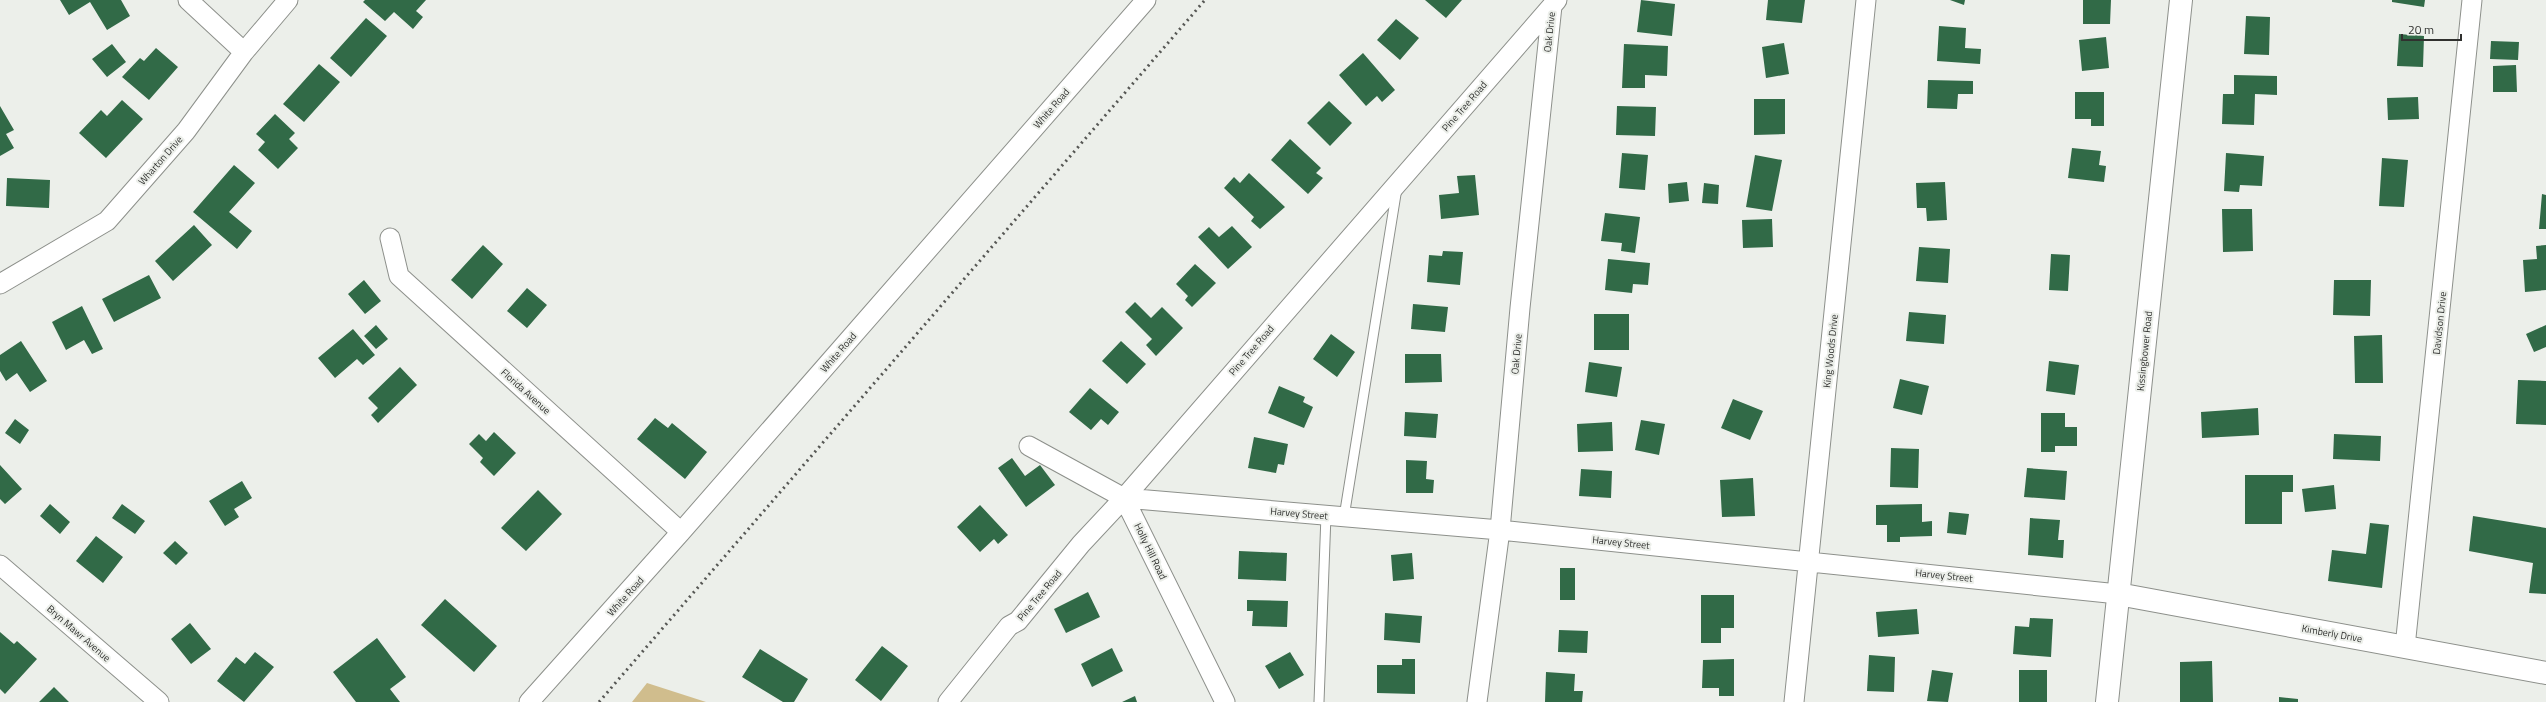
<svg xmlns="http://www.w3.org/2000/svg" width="2546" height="702" viewBox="0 0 2546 702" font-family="'Titillium Web',sans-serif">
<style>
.green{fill:#d0bd8d}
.building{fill:#316a47}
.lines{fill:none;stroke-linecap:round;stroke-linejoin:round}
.lane-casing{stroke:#8d908b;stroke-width:11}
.street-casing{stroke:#8d908b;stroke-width:21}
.secondary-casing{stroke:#8d908b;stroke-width:24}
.lane{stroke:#fff;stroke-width:9}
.street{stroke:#fff;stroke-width:19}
.secondary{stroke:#fff;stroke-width:22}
.rail{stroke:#565754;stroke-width:3;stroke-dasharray:2 4;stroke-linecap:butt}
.labels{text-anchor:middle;stroke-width:4;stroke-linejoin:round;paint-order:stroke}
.street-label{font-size:10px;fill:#30312f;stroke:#ecefea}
</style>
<rect width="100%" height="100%" fill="#ecefea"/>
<path class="green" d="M647,683l59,19h-74z"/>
<path class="building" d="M60,0h61l9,16 -23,14 -17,-28 -21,13z
M365,0h61l-10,11 7,6 -10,12 -19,-17 -9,9 -22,-19z
M1425,0h37l-16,18z
M1641,0l34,4 -3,32 -35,-4z
M1768,0h37l-3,23 -36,-3z
M1950,0h15l-1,5z
M2083,0h28l-1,24h-27z
M2392,0h33l-1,7 -32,-5z
M2246,16l24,1 -1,38 -25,-1z
M366,18l21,18 -36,41 -21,-19z
M1396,19l23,19 -19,22 -23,-20z
M1939,26l27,2 -1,20 16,1 -1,15 -43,-3z
M2399,34l25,2 -1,31 -26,-1z
M2106,37l3,31 -27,3 -3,-31z
M2491,41l28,1 -1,18 -28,-1z
M1784,43l5,31 -23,4 -4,-31z
M112,44l14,18 -19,15 -15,-18z
M1624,44l44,2 -1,30 -22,-1v13h-23z
M156,48l22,19 -29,33 -27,-23 18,-19 4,3z
M1363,53l32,37 -13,12 -5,-6 -11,10 -27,-31z
M319,64l21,18 -36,40 -21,-18z
M2516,65l1,27h-24v-26z
M2234,75l43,1v19l-22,-1 -1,31 -32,-1 1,-30h11z
M1928,80l45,1v13h-15l-1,15 -30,-1z
M2075,92h29v34h-13v-7h-16z
M2418,97l1,22 -31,1 -1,-22z
M1754,99h31v35l-31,1z
M122,100l21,19 -37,39 -27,-25 22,-23 6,6z
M1329,101l23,22 -22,23 -23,-23z
M0,106l14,24 -8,4 8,14 -14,8z
M1617,106l39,1 -1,29 -39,-1z
M275,114l20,19 -6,6 9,9 -20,21 -20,-19 7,-8 -9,-8z
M1290,139l31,29 -5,5 7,5 -15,16 -37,-34z
M2072,148l29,3 -2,14 7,1 -2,16 -36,-4z
M1622,153l26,2 -3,35 -26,-2z
M2226,153l38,3 -2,30 -22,-1 -1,7 -15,-1z
M1755,155l27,5 -10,51 -26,-4z
M2382,158l26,2 -4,47 -25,-1z
M234,165l21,18 -26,29 23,19 -15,18 -44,-37z
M1249,173l36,34 -25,22 -9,-8 3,-4 -30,-29 10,-11 6,6z
M1475,175l4,40 -38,4 -2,-24 20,-2 -2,-17z
M7,178l43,2 -1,28 -43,-2z
M1687,182l2,19 -20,2 -1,-19z
M1945,182l2,38 -20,1 -1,-13h-9l-1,-25z
M1704,183l15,2 -1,19 -16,-1z
M2542,194l4,1v34h-7z
M2222,209h30l1,42 -30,1z
M1605,213l35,4 -5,36 -14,-2 1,-8 -21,-2z
M1772,219l1,28 -30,1 -1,-28z
M194,225l18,20 -39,36 -18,-20z
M1232,226l20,21 -24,22 -30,-32 11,-10 10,10z
M483,245l20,19 -31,35 -21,-19z
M2546,245v45l-21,2 -2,-32 14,-1 -1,-13z
M1919,247l31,2 -2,34 -32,-2z
M1443,251l20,1 -3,33 -33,-3 2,-27 13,1z
M2051,254l19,1 -2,36 -19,-1z
M1608,259l42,4 -2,22 -15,-1 -1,9 -27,-3z
M1195,264l21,19 -24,24 -7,-7 3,-4 -12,-12z
M149,275l12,23 -47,24 -12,-23z
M364,280l17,21 -16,13 -17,-20z
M2334,280h37l-1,36 -37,-1z
M527,288l20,17 -20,23 -20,-17z
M1135,302l16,16 11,-11 21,21 -27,28 -10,-11 6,-6 -27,-27z
M1413,304l35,3 -3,25 -34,-3z
M82,306l21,43 -11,5 -8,-14 -18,10 -14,-28z
M1909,312l37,3 -2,29 -38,-3z
M1594,314h35v36h-35z
M376,325l12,14 -12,10 -12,-13z
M2546,325v22l-12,5 -8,-18z
M353,329l22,26 -12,10 -6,-6 -22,19 -17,-20z
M1331,334l24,18 -18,25 -24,-18z
M2382,335l1,48h-28l-1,-47z
M21,341l26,40 -17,11 -13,-19 -11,8 -6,-10v-16z
M1121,341l25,23 -19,20 -25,-23z
M1405,354h36l1,28 -37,1z
M2049,361l30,4 -4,30 -29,-4z
M1589,362l33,5 -5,30 -32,-5z
M400,367l17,18 -39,38 -7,-8 7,-7 -10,-10z
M1900,379l29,7 -7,29 -29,-7z
M2518,380l28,1v44l-30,-1z
M1279,386l26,11 -2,5 10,5 -9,21 -36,-15z
M1090,388l29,24 -11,13 -7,-6 -10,11 -22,-18z
M1733,399l30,12 -13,29 -29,-12z
M2258,408l1,27 -57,3 -1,-26z
M1405,412l33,2 -2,24 -32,-2z
M2041,413h24v14h12v19h-22v6h-14z
M655,418l13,10 4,-5 35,29 -22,27 -48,-40z
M15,419l14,11 -9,14 -15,-11z
M1641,420l24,4 -6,31 -24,-5z
M1612,422l1,29 -35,1 -1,-28z
M494,432l22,21 -22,23 -14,-14 3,-4 -14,-14 10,-10 7,7z
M2334,434l47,2 -1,25 -47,-2z
M1254,437l34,7 -4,21 -6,-1 -2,9 -28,-5z
M1891,448l28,1 -1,39 -28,-1z
M1012,458l13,18 15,-11 15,20 -29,22 -28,-39z
M1406,460l21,1 -1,18 8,1 -1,13h-27z
M0,465l22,24 -17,15 -5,-5z
M2027,468l40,3 -2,29 -41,-3z
M1581,469l31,2 -1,27 -32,-2z
M2245,475h48v17h-11v32h-37z
M1753,478l2,38 -33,1 -2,-37z
M242,481l10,17 -18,11 5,8 -14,9 -16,-25z
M2334,485l2,24 -31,3 -3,-23z
M538,490l24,24 -36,37 -25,-23z
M50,504l20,18 -10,12 -20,-18z
M122,504l23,17 -10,13 -23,-16z
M1922,504v18l10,-1v15l-32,1v5h-13v-17h-11v-20z
M980,505l28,30 -10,9 -4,-5 -14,13 -23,-25z
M1949,512l20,2 -3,21 -19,-2z
M2473,516l73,12v66l-17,-1 4,-30 -64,-12z
M2030,518l30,2 -2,20h6l-1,18 -35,-3z
M2370,523l19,2 -7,63 -54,-7 4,-31 34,4z
M96,536l27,21 -20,26 -27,-22z
M175,541l13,12 -12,12 -13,-12z
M1239,551l48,2 -1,28 -48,-2z
M1412,553l2,26 -21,2 -2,-26z
M1560,568h15v32h-15z
M1088,592l12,25 -34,16 -12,-24z
M1701,595h33v33h-13v15h-20z
M445,599l52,47 -23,26 -53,-47z
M1247,600l41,1 -1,26 -35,-1 1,-15h-6z
M1917,609l2,25 -41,3 -2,-25z
M1385,613l37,3 -2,27 -36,-3z
M2030,618l23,1 -2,38 -38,-3 2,-28 14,1z
M190,623l21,26 -20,15 -20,-25z
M1559,630l29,1 -1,22 -29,-1z
M0,632l14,12 3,-3 20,18 -32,35 -5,-5z
M377,638l29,39 -16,12 10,13h-44l-23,-30z
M882,646l26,20 -27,35 -26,-21z
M1112,648l11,23 -31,16 -11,-23z
M760,649l48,30 -14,23h-11l-41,-25z
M255,652l19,15 -30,35 -27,-21 19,-24 9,7z
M1290,652l14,23 -25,14 -14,-23z
M1869,655l26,2 -1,35 -27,-1z
M1402,659h13v35l-38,-1v-28h25z
M1734,659v37h-15v-8h-17l1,-28z
M2212,661l1,41h-33v-40z
M1932,670l21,3 -5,29 -21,-1z
M2019,670h28v32h-28z
M1546,672l29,2 -1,17h9l-1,11h-37z
M54,687l15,15h-30z
M1135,696l2,6h-15z
M2279,697l19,2v3h-19z"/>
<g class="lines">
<g class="lane-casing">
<path id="lane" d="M1344,517l53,-329
M1319,702l7,-187"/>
</g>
<g class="street-casing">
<path id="street" d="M188,0l56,52
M390,238l9,38 282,256
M0,284l107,-63 79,-90 58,-79 44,-52
M1029,446l95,52 101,204
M1124,498l376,32 618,64
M0,565l159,137
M2405,647l67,-647
M529,702l152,-170 465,-532
M948,702l61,-76 9,-5 63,-77 43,-46 433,-498
M1477,702l23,-172 20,-222 32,-302
M1794,702l72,-702"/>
</g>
<g class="secondary-casing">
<path id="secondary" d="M2118,594l428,79
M2107,702l74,-702"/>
</g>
<use href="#lane" class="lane"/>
<use href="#street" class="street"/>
<use href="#secondary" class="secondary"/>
<path class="rail" d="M599,702l606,-702"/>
</g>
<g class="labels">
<g class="street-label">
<text transform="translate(1549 32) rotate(-84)" y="4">Oak Drive</text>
<text transform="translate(1464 106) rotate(-49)" y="4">Pine Tree Road</text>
<text transform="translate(1051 108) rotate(-49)" y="4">White Road</text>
<text transform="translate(160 160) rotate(-49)" y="4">Wharton Drive</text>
<text transform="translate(2439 323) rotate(-84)" y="4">Davidson Drive</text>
<text transform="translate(1251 350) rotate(-49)" y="4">Pine Tree Road</text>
<text transform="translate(1830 351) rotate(-84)" y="4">King Woods Drive</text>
<text transform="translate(2144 351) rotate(-84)" y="4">Kissingbower Road</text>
<text transform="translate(838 352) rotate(-49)" y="4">White Road</text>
<text transform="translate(1516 354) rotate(-85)" y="4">Oak Drive</text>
<text transform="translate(526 391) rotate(42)" y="4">Florida Avenue</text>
<text transform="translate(1299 513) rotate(5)" y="4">Harvey Street</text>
<text transform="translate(1621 542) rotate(6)" y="4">Harvey Street</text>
<text transform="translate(1151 551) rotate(64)" y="4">Holly Hill Road</text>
<text transform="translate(1944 575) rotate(6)" y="4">Harvey Street</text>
<text transform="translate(1039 595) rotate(-50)" y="4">Pine Tree Road</text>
<text transform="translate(625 596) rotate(-48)" y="4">White Road</text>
<text transform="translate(79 633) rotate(41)" y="4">Bryn Mawr Avenue</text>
<text transform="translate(2332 633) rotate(10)" y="4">Kimberly Drive</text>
</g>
</g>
<path d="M2402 34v6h59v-6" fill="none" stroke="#30312f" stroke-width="2"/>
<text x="2408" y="34" font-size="12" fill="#30312f" stroke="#ecefea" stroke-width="3" paint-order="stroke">20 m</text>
</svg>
